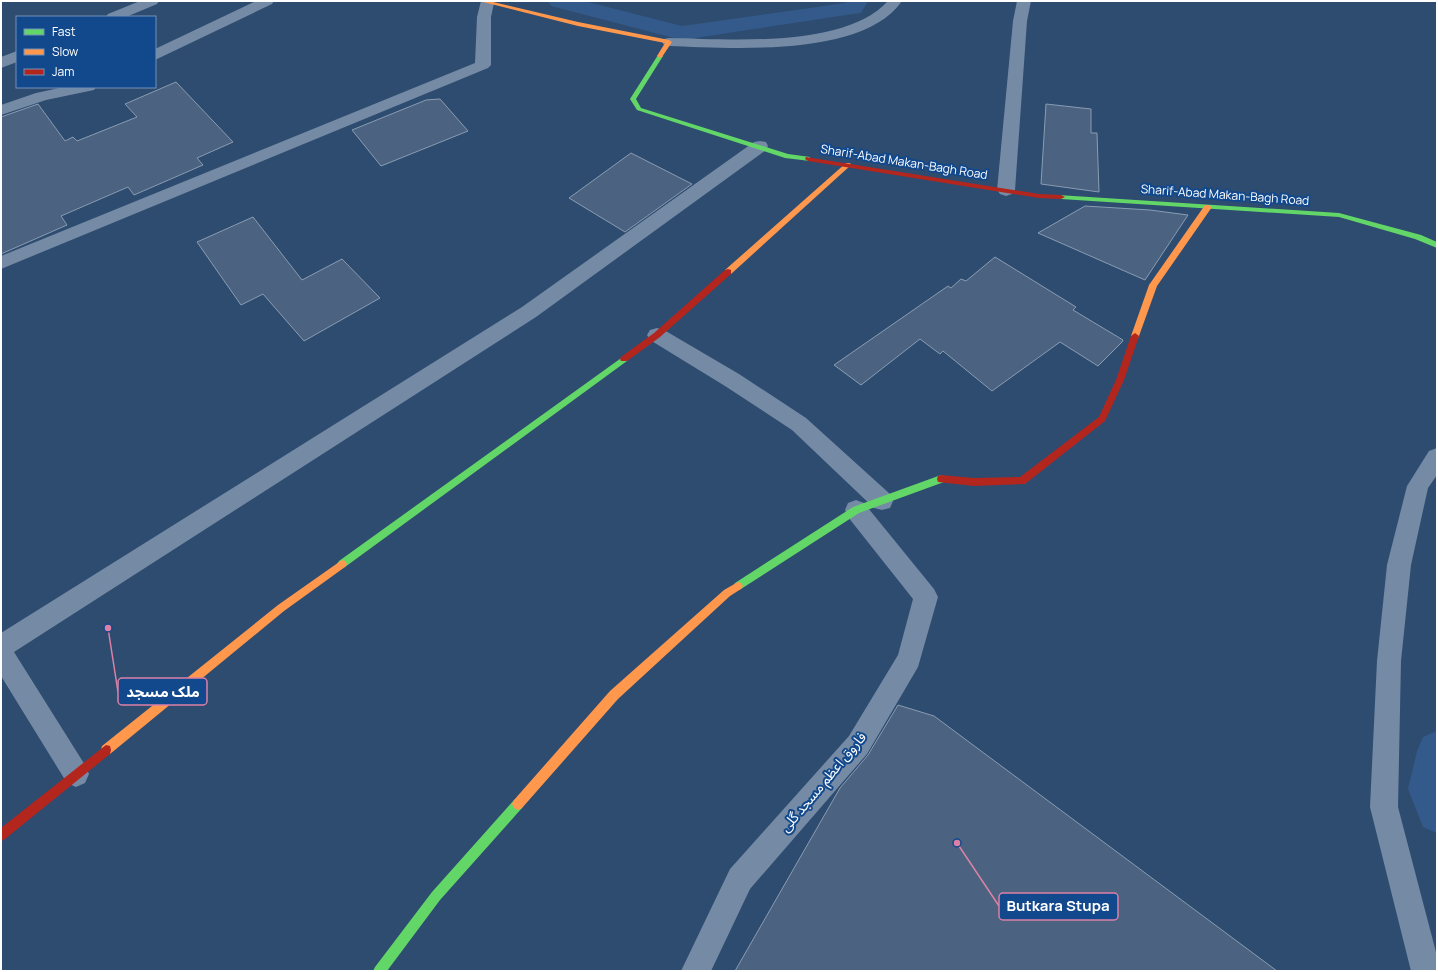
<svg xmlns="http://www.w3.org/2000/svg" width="1438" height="972" viewBox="0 0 1438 972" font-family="Manrope,'Noto Sans Arabic',sans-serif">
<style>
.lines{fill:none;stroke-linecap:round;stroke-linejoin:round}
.canal{fill:#335a8a;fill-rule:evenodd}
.building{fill:#4b6380;stroke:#899cb3}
.street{fill:#758ba5;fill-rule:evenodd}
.fast{fill:#63d668;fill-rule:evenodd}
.slow{fill:#ff974d;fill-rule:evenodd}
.jam{fill:#b3261e;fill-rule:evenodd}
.labels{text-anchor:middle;stroke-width:4;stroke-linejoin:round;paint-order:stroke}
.far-street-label{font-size:12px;fill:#fff;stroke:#12488c}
.street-label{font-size:14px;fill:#fff;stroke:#12488c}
.leader{fill:none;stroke:#dd80a5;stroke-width:1.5}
.callout-dot{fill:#dd80a5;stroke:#12488c;stroke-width:1.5}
.callout{fill:#12488c;stroke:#dd80a5;stroke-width:1.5}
.callout-label{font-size:15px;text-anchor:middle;font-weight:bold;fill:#fff}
</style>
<rect width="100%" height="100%" fill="#2e4c70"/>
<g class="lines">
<path class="canal" d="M548,1h36l98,25 163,-23 1,-2h22l-7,12 -8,1 -171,26 -131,-34z
M1437,731v102l-14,-6 -15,-38 9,-38 6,-14z"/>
</g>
<path class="building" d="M176,82l57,60 -36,16 6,7 -69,30 -6,-8 -67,29 6,9 -66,29v-137l37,-13 27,37 8,-4 4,4 60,-24 -12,-13z
M440,99l28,32 -87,35 -29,-36 74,-30z
M1046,104l45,5v24h6l2,59 -58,-8z
M631,153l61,31 -67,48 -56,-34z
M1085,206l65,4 38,5 -43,65 -107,-47z
M253,217l49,63 40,-21 38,39 -76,43 -41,-47 -22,11 -44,-63z
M995,257l81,50 -3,3 50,30 -1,2 -24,24 -38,-24 -68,49 -49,-40 -3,3 -20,-15 -59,46 -27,-20 114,-79 3,2 10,-9 5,2z
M898,705l36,11 343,255h-542l105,-183 28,-33z"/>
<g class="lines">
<path class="street" d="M140,1h19l-2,3 -31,13h-20l2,-3z
M256,1h18l-2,3 -117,56v-11z
M481,1h12l1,2 -3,14v48l-3,3 -487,201v-13l474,-193 2,-46z
M888,1h14c-39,57 -171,47 -233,45l-5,-1 -2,-3 2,-3 5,-1c60,1 175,11 219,-37z
M1017,1h14l-4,20 -12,169 -3,4 -6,2 -6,-2 -3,-4 16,-169z
M17,51v11l-16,6v-11z
M64,87h32l-2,3 -48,10 -45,15v-10l35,-12z
M760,141l6,1 2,4 -2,4 -230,167 -522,335 71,113 4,9 -4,9 -9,4 -9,-4 -66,-107v-43l521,-326 232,-165z
M657,328l7,2 75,44 67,44 84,76 3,7 -3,7 -8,2 -8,-2 -82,-78 -67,-44 -75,-46 -3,-5 3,-5z
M1437,448v27l-9,13 -17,77 -10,96 -3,146 39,149v15h-26l-41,-164 7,-146 10,-96 20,-79 22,-35z
M856,500l8,3 70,86 4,8 -20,70 -51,87 -117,135 -39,82h-30l49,-102 119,-133 49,-81 15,-56 -65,-82 -3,-7 3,-7z"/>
<path class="fast" d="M658,55l5,1 -27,43 5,9 147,46 22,3v4l-25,-3 -148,-48 -7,-11z
M1058,195l281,18 82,22 16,7v6l-22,-9 -76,-22 -278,-18 -4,-2z
M624,356l3,1 1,2 -1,2 -282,206 -3,1 -3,-1 -2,-3 2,-3z
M941,475l3,1 1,3 -1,3 -85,31 -118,76 -3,1 -3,-1 -2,-3 2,-3 118,-76z
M518,798l4,2 2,4 -2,4 -82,92 -53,71h-14l2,-4 57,-75 82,-92z"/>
<path class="slow" d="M479,1h10l89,21 91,18 3,2 -10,15 -2,1 -3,-2 8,-13 -87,-17z
M846,163h4l1,2 -120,109h-6v-4z
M1205,205h3l4,2 -55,79 -18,50 -1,2h-6l-1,-2 18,-51z
M342,560l3,1 2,3 -2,3 -61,44 -174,143 -4,1 -4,-1 -1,-4 1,-4 176,-141z
M738,582l3,1 2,3 -2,3 -11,7 -112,103 -96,109 -4,2 -4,-2 -2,-4 2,-4 96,-109 114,-101z"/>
<path class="jam" d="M806,157l233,37 22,1 4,2 -4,2 -22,-1 -231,-37 -3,-2z
M728,269l3,1v4l-71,63 -33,24h-6l-1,-2 1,-2 33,-24 71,-63z
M1135,333l4,3 -15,44 -19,41 -80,63 -51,2 -36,-4 -1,-3 1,-3 3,-1 33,3 46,-1 79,-60 17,-37 15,-44z
M106,745l4,1 1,4 -1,4 -105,85 -4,2v-13z"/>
</g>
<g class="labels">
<g class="far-street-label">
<text transform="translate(904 162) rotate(9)" y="4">Sharif-Abad Makan-Bagh Road</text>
<text transform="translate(1225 195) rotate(4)" y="4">Sharif-Abad Makan-Bagh Road</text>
</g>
<g class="street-label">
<text transform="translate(823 782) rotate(-50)" y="5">فاروق اعظم مسجد گلی</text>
</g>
</g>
<path class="leader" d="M108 628L118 692M957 843L999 906"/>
<g class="callout-dot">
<circle cx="108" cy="628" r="4"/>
<circle cx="957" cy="843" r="4"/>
</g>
<g class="callout">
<rect x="118" y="678" width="89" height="27" rx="4"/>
<rect x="999" y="893" width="119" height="27" rx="4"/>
</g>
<g class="callout-label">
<text x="163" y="697">ملک مسجد</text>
<text x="1058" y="911">Butkara Stupa</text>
</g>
<rect width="1438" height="972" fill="none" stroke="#ffffff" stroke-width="4"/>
<rect x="16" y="16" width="140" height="72" fill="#12488c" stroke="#7191ba"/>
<rect x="24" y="29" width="20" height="6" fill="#63d668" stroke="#7191ba"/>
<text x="52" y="36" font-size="12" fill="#ffffff">Fast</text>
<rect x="24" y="49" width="20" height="6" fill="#ff974d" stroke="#7191ba"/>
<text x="52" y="56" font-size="12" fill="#ffffff">Slow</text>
<rect x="24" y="69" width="20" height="6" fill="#b3261e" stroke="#7191ba"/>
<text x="52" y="76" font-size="12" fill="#ffffff">Jam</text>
</svg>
